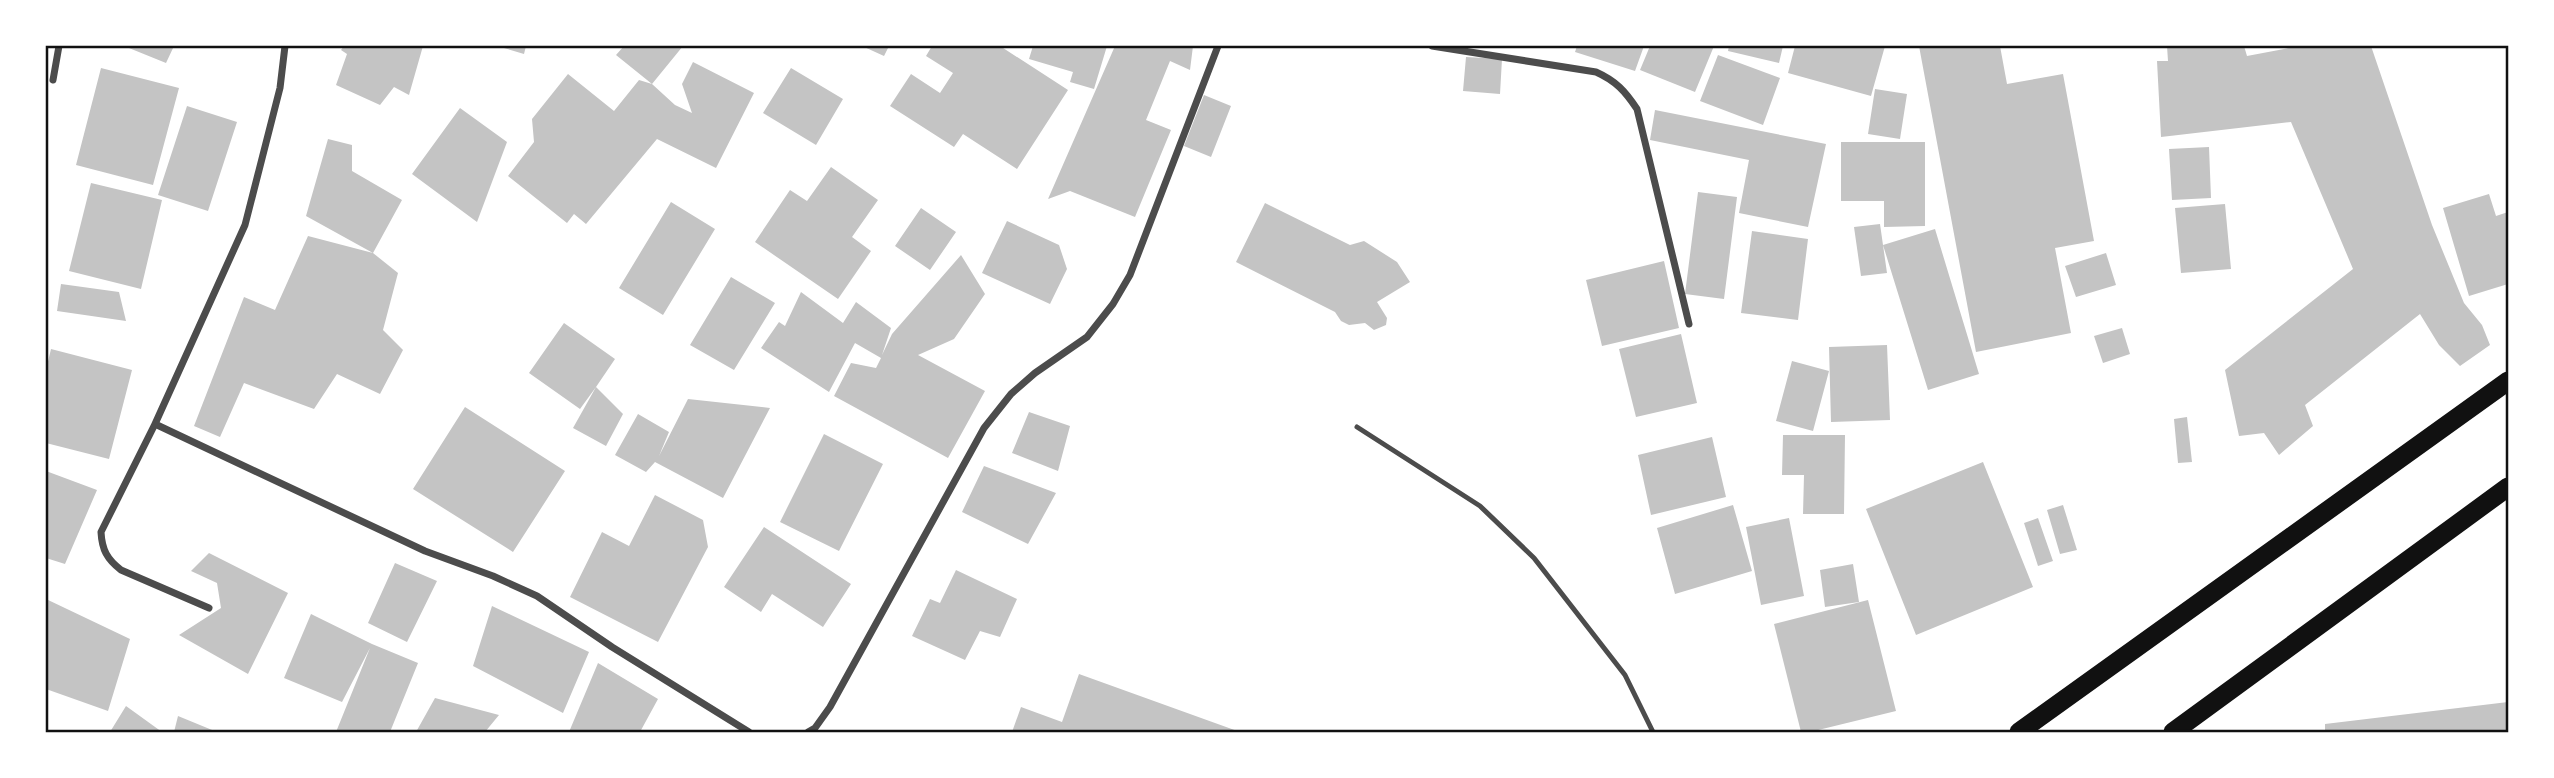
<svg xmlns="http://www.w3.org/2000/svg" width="2554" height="778" viewBox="0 0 2554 778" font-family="'Roboto Condensed',sans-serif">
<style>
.building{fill:#c4c4c4}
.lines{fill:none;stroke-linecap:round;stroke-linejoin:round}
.service{stroke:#4c4c4c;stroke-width:5}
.minor{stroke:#4c4c4c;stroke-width:7}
.trunk{stroke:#111;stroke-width:19}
.neatline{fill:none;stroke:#111;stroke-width:2.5}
</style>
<rect width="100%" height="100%" fill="#fff"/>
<path class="building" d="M124,46h50l-8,17z
M344,46h79l-14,49 -15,-8 -14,18 -44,-20 11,-31 -6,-4z
M497,46h29l-2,8z
M624,46h59l-31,38 -36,-29z
M862,46h27l-5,10z
M932,46h68l68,44 -51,79 -54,-35 -9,13 -64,-41 21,-32 29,19 13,-20 -27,-17z
M1033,46h74l-13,43 -24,-7 3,-10 -44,-13z
M1115,46h78l-3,24 -20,-9 -24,59 25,10 -36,87 -65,-26 -22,8z
M1577,46h67l-9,25 -60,-19z
M1650,46h64l-19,46 -55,-22z
M1729,46h54l-4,17 -51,-12z
M1795,46h90l-14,50 -83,-23z
M1919,46h81l7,38 56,-10 31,167 -39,7 16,85 -95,19z
M2167,46h77l3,10 42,-8v-2h82l61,179 32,78 18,22 8,20 -30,21 -21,-21 -19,-31 -115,91 8,21 -34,29 -15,-22 -25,3 -14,-66 128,-101 -62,-147 -130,15 -4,-76h11z
M1718,55l62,23 -17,47 -63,-24z
M1466,57l36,2 -2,35 -37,-3z
M693,62l61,31 -38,75 -59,-29 -71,85 -12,-10 -7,9 -59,-47 26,-34 -2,-23 36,-45 46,37 25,-31 13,4 23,21 17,8 -10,-29z
M101,68l78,20 -26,97 -77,-20z
M791,68l52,31 -27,46 -53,-32z
M1875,89l32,5 -7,45 -32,-5z
M1204,95l27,11 -20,51 -27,-11z
M187,106l50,16 -29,89 -50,-16z
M460,108l47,34 -30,80 -65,-48z
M1655,110l171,34 -18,83 -69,-14 10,-53 -99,-20z
M328,139l24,6v26l50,29 -29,53 -67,-37z
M1841,142h84v84l-41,1v-26h-43z
M2209,147l2,51 -39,2 -3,-51z
M831,167l47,33 -26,37 19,14 -33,48 -83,-57 35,-52 17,11z
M91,183l71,17 -21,89 -72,-18z
M1698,192l39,5 -13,102 -39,-5z
M2489,194l7,22 12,-4v72l-39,12 -26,-88z
M671,202l44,27 -52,86 -44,-27z
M1265,203l85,42 14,-4 33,21 13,20 -33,20 10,16 -1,7 -12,5 -9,-7 -16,2 -8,-4 -6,-9 -99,-50z
M2225,204l6,65 -50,4 -6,-65z
M921,208l35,24 -26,38 -35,-24z
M1007,221l52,24 8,24 -17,35 -68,-31z
M1880,224l7,49 -26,3 -7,-49z
M1935,229l44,145 -51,16 -45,-145z
M1752,231l56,8 -10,81 -57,-7z
M308,236l65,17 25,20 -15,57 20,20 -23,44 -43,-20 -23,35 -70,-26 -24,54 -26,-11 50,-129 31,13z
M2106,253l10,32 -40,12 -11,-31z
M961,255l24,39 -31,45 -36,16 67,36 -37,67 -114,-62 17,-33 25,5 5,-10 -26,-15 -26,49 -68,-44 18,-26 6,4 16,-34 42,31 13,-21 35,26 -9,27 10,-21z
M1664,261l15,67 -77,18 -16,-66z
M731,277l44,26 -41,67 -44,-25z
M61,284l58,8 7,29 -69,-10z
M564,323l51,36 -19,28 27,27 -17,32 -33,-18 23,-41 -16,22 -51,-36z
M2122,328l8,26 -27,9 -9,-27z
M1681,334l16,69 -61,14 -17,-68z
M1887,345l3,75 -59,2 -2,-75z
M51,349l81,21 -23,89 -63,-16v-73z
M1792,361l37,10 -16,60 -37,-10z
M688,399l82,9 -47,90 -68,-36 -9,10 -31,-17 23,-41 31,18 -10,24z
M465,407l100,64 -52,81 -100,-63z
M1029,412l41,14 -12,45 -46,-18z
M2187,417l5,45 -14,1 -4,-44z
M824,434l59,30 -44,87 -59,-29z
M1783,435h62l-1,79h-41l1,-39h-22z
M1712,437l14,60 -75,18 -13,-60z
M1983,462l50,125 -117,48 -50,-126z
M984,466l72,27 -28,51 -66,-32z
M46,471l51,19 -32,74 -19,-6z
M655,495l48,25 5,27 -50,95 -88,-45 32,-65 27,14z
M1733,505l19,66 -77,23 -18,-66z
M2063,505l14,45 -17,4 -13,-44z
M1789,518l15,78 -43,9 -15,-78z
M2038,518l15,43 -15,5 -14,-43z
M764,527l87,57 -28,43 -51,-33 -11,18 -37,-25z
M209,553l79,40 -40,81 -69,-39 42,-27 -4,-25 -26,-12z
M395,563l42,18 -30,61 -39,-19z
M1853,564l6,38 -34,5 -5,-37z
M956,570l61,29 -17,38 -20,-6 -15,29 -53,-24 18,-37 10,4z
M46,599l84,40 -22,72 -62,-22z
M1868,600l28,111 -86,21h-9l-27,-108z
M492,606l97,46 -26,61 -90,-47z
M311,614l61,30 46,19 -28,69h-54l34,-84 -28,54 -58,-24z
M598,663l60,36 -18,33h-71z
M1079,674l161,58h-228l9,-25 41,15z
M435,698l64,17 -14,17h-69z
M2508,702v30h-183v-8z
M126,706l36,26h-52z
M178,716l39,16h-43z"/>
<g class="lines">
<path class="service" d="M1357,427l123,79 54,52 91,117 28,57"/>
<path class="minor" d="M1432,46l164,26c20,9 29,19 41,37l52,215
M53,80l6,-34
M155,424l90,-199 35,-137 5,-42
M209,608l-88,-38c-14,-11 -19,-20 -20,-38l54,-108 270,127 68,25 44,20 75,51 137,85
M808,732l7,-4 15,-21 154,-279 27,-34 24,-21 52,-36 26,-33 17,-29 88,-229"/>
<path class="trunk" d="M2019,732l489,-351
M2173,732l335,-245"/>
</g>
<rect width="2554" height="778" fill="none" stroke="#ffffff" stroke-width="94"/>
<rect x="47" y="47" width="2460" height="684" class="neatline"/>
</svg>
